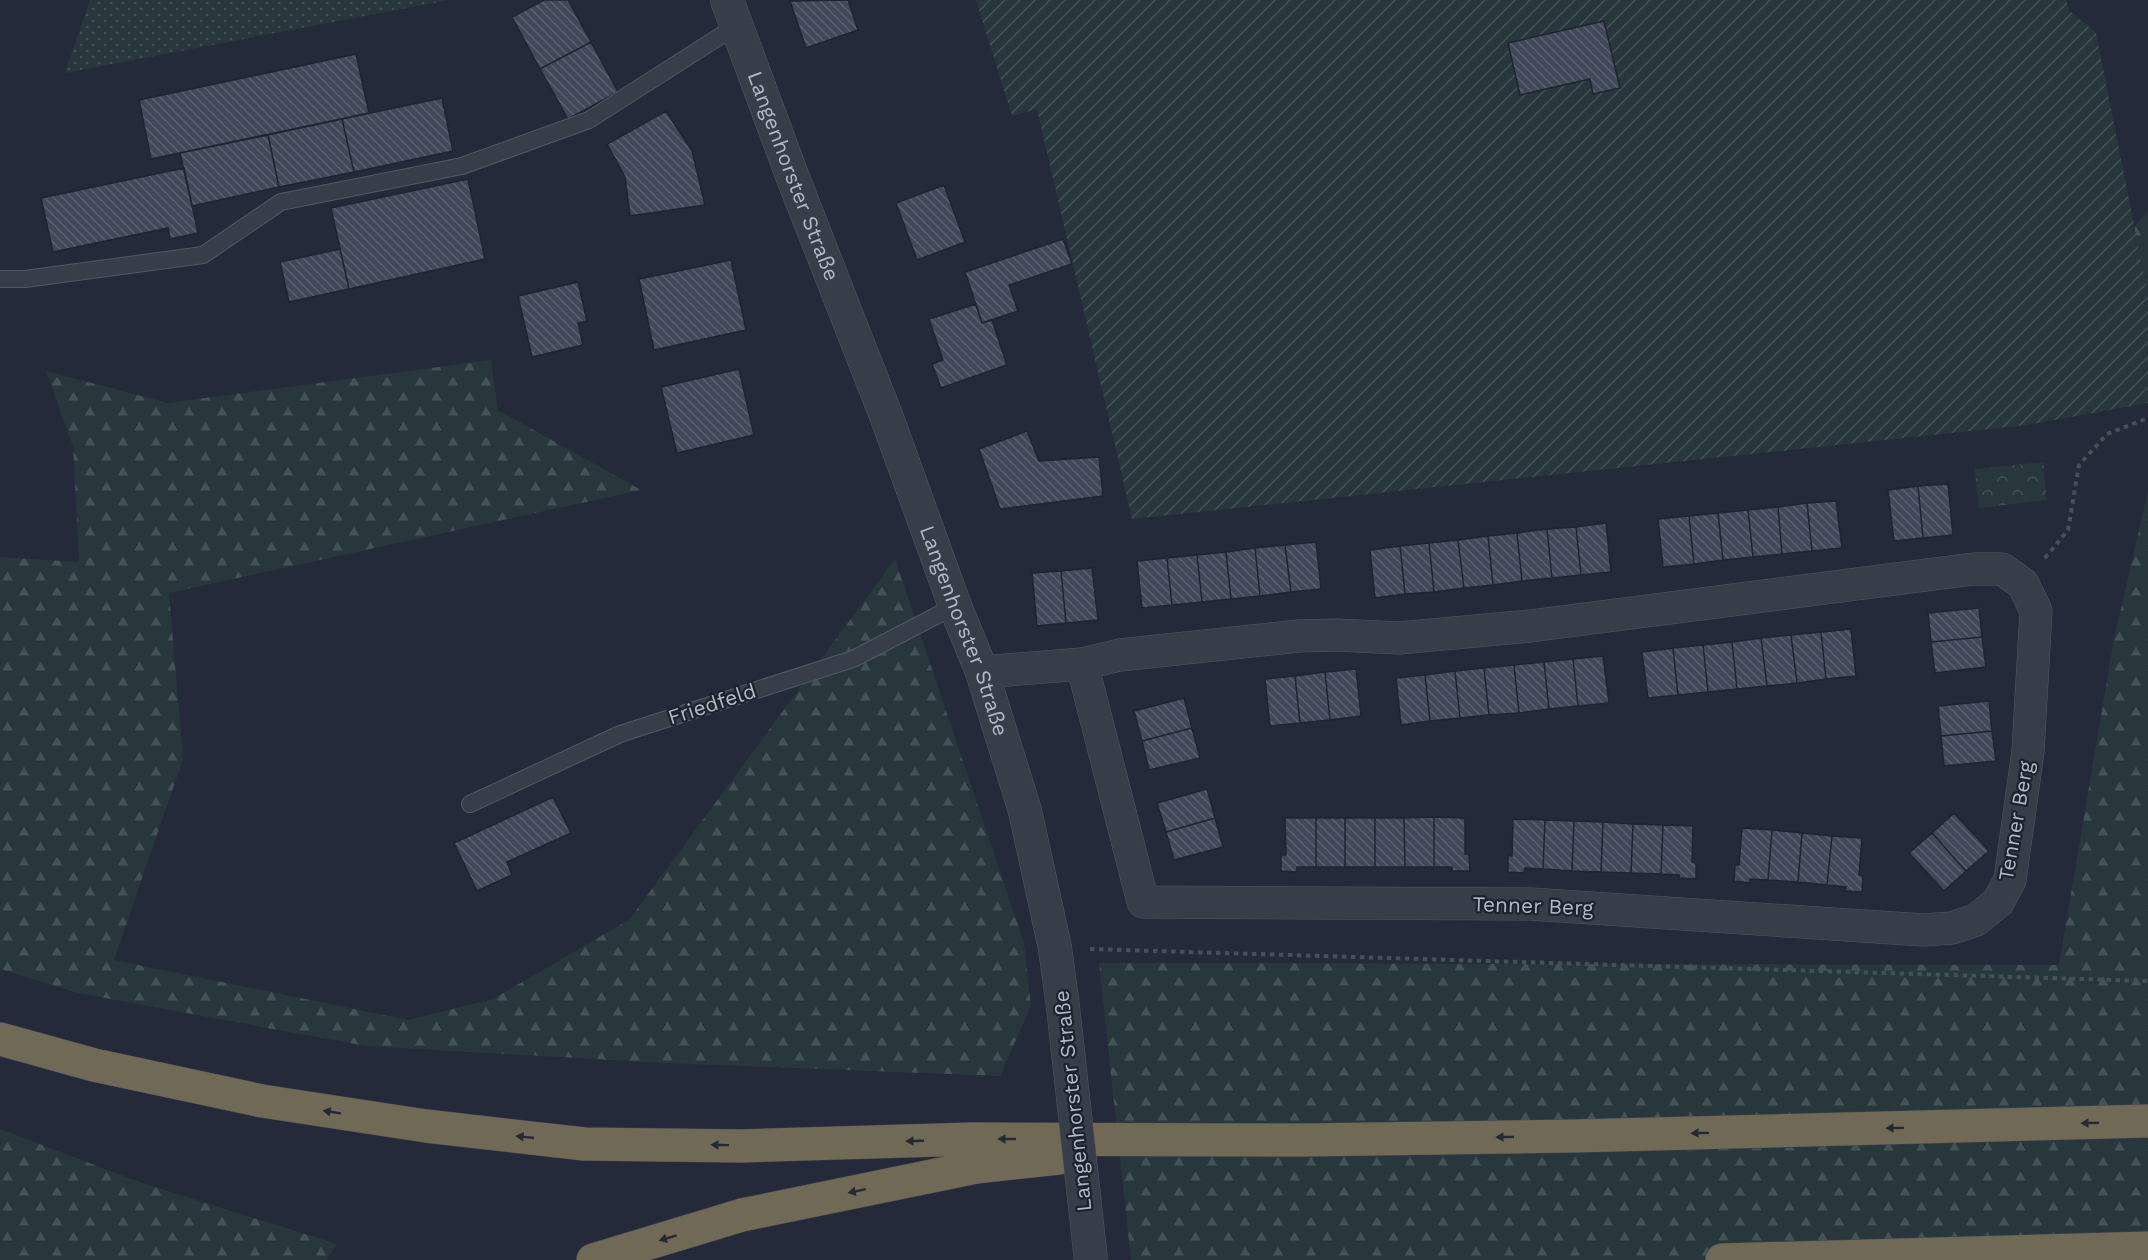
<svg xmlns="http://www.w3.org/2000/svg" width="2148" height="1260" viewBox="0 0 2148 1260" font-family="'Work Sans',sans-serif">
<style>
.grass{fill:url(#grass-dots)}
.forest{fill:url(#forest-firs)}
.park{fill:url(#park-crowns)}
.garden{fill:url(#garden-furrows)}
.building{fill:url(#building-back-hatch);stroke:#1f2431;stroke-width:1.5}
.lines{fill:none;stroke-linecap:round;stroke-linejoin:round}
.service-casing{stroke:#535865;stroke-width:18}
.minor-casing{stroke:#535865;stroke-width:33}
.tertiary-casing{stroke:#535865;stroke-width:34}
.motorway-casing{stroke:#404552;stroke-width:34}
.path{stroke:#445258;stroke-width:4;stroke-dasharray:4.5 4.5;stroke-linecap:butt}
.service{stroke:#383d4a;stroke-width:16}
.minor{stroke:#383d4a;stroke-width:32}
.tertiary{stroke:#383d4a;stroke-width:33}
.motorway{stroke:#6f6955;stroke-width:33}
.tertiary-bridge-casing{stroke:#535865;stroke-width:34;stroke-linecap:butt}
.tertiary-bridge{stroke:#383d4a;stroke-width:33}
.oneway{fill:#252933}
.labels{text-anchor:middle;stroke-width:4.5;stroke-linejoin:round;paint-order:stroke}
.street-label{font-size:21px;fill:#b3b8c6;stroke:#1d222f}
</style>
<defs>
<pattern id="grass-dots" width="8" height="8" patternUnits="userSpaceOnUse" patternTransform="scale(1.5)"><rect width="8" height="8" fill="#27373c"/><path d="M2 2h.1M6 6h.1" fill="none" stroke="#445257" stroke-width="1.8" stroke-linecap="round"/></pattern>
<pattern id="forest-firs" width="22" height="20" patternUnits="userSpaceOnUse" patternTransform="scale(1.5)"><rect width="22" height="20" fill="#27373c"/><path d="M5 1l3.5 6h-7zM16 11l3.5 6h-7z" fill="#445257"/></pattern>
<pattern id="park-crowns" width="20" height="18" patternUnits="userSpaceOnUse" patternTransform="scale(1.5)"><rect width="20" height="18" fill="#27373c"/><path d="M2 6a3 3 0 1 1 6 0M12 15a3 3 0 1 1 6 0" fill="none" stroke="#445257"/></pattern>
<pattern id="garden-furrows" width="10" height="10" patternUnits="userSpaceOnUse" patternTransform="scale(1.5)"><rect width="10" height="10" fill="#27373c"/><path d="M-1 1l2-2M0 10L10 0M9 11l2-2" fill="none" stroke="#445257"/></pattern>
<pattern id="building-back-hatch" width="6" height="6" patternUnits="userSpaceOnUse" patternTransform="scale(1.5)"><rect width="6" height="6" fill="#414859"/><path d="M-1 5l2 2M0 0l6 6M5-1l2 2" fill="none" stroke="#5a606f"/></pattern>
</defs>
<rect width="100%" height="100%" fill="#242a3a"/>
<path class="grass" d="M90,0h359l-384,73z"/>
<path class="forest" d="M2148,211v84l-14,-68z
M491,360l7,50 143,80 -472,103 14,166 -69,201 294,60 85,-21 136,-79 266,-361 129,384 7,63 -31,70 -335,-13 -299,-17 -288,-53 -78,-24v-412l79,5 -6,-116 -27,-75 122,32z
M2148,491v769h-1017l-32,-297 960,2 55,-326z
M0,1129l145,55 192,60 -11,16h-326z"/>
<path class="park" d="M2043,462l4,38 -68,8 -4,-39z"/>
<path class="garden" d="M976,0h1090l3,10 27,23 52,262v108l-121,22 -895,94 -95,-410 -25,7z"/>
<path class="building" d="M544,0h24l23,42 -51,27 -28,-52z
M848,0l10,30 -52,18 -16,-47z
M1604,21l16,67 -27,6 -3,-15 -70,16 -12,-52z
M591,42l27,50 -50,27 -28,-50z
M356,54l13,59 -218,46 -12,-59z
M442,98l11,53 -99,21 -12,-53z
M666,111l26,40 13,54 -75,11 -5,-39 -18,-33z
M342,119l12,53 -75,15 -11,-52z
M268,135l11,52 -87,19 -12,-53z
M184,168l14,65 -28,6 -2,-11 -115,24 -12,-54z
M468,179l17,80 -136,30 -18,-81z
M944,185l21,57 -48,18 -21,-57z
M1063,239l9,25 -63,21 9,26 -36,12 -17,-51z
M340,249l9,40 -60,13 -9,-40z
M731,260l15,70 -92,20 -15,-71z
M578,282l9,39 -9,2 5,22 -51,12 -14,-61z
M976,304l6,19 10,-3 15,45 -66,23 -9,-24 11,-4 -14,-41z
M739,369l15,66 -77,18 -16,-66z
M1027,431l12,30 60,-4 4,39 -103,13 -21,-60z
M1948,484l5,51 -30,3 -5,-52z
M1918,486l5,52 -29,3 -6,-51z
M1836,501l6,47 -30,3 -5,-48z
M1807,503l5,48 -30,3 -4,-47z
M1778,507l4,47 -29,3 -5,-47z
M1748,510l5,47 -30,3 -5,-47z
M1718,513l5,47 -29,4 -5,-48z
M1689,516l5,48 -31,3 -5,-48z
M1606,523l5,49 -30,3 -5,-48z
M1576,527l5,48 -29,3 -5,-49z
M1547,529l5,49 -30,3 -5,-48z
M1517,533l5,48 -29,4 -5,-49z
M1488,536l5,49 -29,3 -6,-48z
M1458,540l6,48 -30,4 -5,-49z
M1316,542l5,47 -30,3 -6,-47z
M1429,543l5,49 -29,2 -5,-48z
M1285,545l6,47 -31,4 -5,-48z
M1400,546l5,48 -30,4 -5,-48z
M1255,548l5,48 -29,3 -5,-47z
M1226,552l5,47 -29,3 -5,-47z
M1197,555l5,47 -30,3 -5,-47z
M1167,558l5,47 -30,3 -5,-47z
M1092,568l6,52 -32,3 -5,-52z
M1061,571l5,52 -29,3 -5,-53z
M1979,608l3,29 -51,5 -3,-29z
M1851,629l5,47 -30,3 -5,-47z
M1821,632l5,47 -29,4 -6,-48z
M1791,635l6,48 -30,3 -6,-48z
M1982,637l4,30 -51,6 -4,-31z
M1761,638l6,48 -30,3 -5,-47z
M1732,642l5,47 -29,3 -5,-47z
M1703,645l5,47 -30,3 -5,-47z
M1673,648l5,47 -30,3 -6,-46z
M1603,656l6,47 -31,3 -5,-47z
M1573,659l5,47 -29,3 -5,-47z
M1544,662l5,47 -30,4 -5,-48z
M1514,665l5,48 -30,2 -5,-47z
M1484,668l5,47 -29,3 -5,-47z
M1356,669l5,47 -31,4 -5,-48z
M1455,671l5,47 -30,3 -5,-46z
M1325,672l5,48 -30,3 -5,-47z
M1425,675l5,46 -29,4 -5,-47z
M1295,676l5,47 -30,3 -5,-47z
M1184,698l8,30 -50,13 -8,-30z
M1989,701l3,30 -51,5 -3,-30z
M1192,728l8,30 -51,12 -7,-29z
M1992,731l4,30 -52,5 -3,-30z
M1207,789l8,29 -49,14 -9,-29z
M553,797l18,36 -64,29 5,13 -35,16 -23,-48z
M1954,813l35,38 -23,20 -34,-38z
M1434,817l31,1v36l4,1 1,16h-18v-4h-18z
M1434,817v50h-29l-1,-49z
M1215,818l8,29 -49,13 -8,-28z
M1285,818h31v49h-19v5l-16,-1v-16h5z
M1316,818h29v49h-29z
M1345,818h30v49h-30z
M1375,818h29l1,49h-30z
M1513,819l32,1 -2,49 -18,-1 -1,5 -16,-1v-17l4,1z
M1545,820l29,1 -2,50 -29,-2z
M1574,821l29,1 -2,50 -29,-1z
M1603,822l30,2 -2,49 -30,-1z
M1633,824l30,1 -2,49 -30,-1z
M1663,825l30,1 -1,36 4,1v16l-17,-1v-3l-18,-1z
M1742,828l30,2 -4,50 -18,-1v4l-16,-2 1,-16h4z
M1772,830l30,3 -4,49 -30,-2z
M1802,833l30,3 -5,49 -29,-3z
M1932,833l34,38 -22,20 -35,-38z
M1832,836l30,2 -3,37 4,1 -1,16 -17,-1 1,-4 -19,-2z"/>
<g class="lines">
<g class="service-casing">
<path id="service" d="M0,279h25l178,-24 78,-53 181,-36 127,-46 147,-94
M470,804l150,-70 233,-75 102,-53"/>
</g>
<g class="minor-casing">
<path id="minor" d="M982,672l100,-8 38,-9 179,-19 38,-1 62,3 131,-12 443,-57h29l21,15 13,27 -8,140 -18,129 -12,22 -22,18 -24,8 -29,2 -392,-26 -388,-2 -61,-238"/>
</g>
<g class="tertiary-casing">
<g id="tertiary">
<path id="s1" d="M727,0l66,178 94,240 68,188 27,66 43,139 30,137 8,59"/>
</g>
</g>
<g class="motorway-casing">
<path id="motorway" d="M0,1039l94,26 168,36 164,25 158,18 157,2 232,-7 332,1 270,-4 573,-15
M593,1260l149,-45 234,-48 83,-9
M1722,1260l426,-12"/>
</g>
<path class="path" d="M2045,558l23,-28 11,-65 28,-31 41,-16
M1090,949l1058,32"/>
<use href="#service" class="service"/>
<use href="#minor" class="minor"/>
<use href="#tertiary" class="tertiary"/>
<use href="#motorway" class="motorway"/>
<g class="tertiary-bridge-casing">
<path id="tertiary-bridge" d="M1063,1007l28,253"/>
</g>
<use href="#tertiary-bridge" class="tertiary-bridge"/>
</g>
<defs><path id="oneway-solid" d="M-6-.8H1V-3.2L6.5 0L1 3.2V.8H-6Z" transform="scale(1.5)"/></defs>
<g class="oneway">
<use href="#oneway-solid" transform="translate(332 1112) rotate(-171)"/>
<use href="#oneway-solid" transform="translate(2090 1123) rotate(179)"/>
<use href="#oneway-solid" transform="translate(1895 1128) rotate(179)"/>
<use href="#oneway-solid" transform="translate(1700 1133) rotate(179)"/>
<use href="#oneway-solid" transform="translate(525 1137) rotate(-174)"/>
<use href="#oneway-solid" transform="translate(1505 1137) rotate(179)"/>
<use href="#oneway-solid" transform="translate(1007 1139) rotate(-180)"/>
<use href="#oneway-solid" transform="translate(915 1141) rotate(178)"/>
<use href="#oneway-solid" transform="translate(720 1145) rotate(-179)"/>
<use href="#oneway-solid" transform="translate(857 1191) rotate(168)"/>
<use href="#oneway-solid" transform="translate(668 1238) rotate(163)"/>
</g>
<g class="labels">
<g class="street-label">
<text dy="7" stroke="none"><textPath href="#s1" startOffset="188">Langenhorster Straße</textPath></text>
<text dy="7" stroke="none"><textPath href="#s1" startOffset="674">Langenhorster Straße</textPath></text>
<text transform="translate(712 704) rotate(-18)" y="7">Friedfeld</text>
<text transform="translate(2016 821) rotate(-80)" y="7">Tenner Berg</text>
<text transform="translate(1533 906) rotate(2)" y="7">Tenner Berg</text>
<text transform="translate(1073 1101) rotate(-96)" y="7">Langenhorster Straße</text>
</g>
</g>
</svg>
